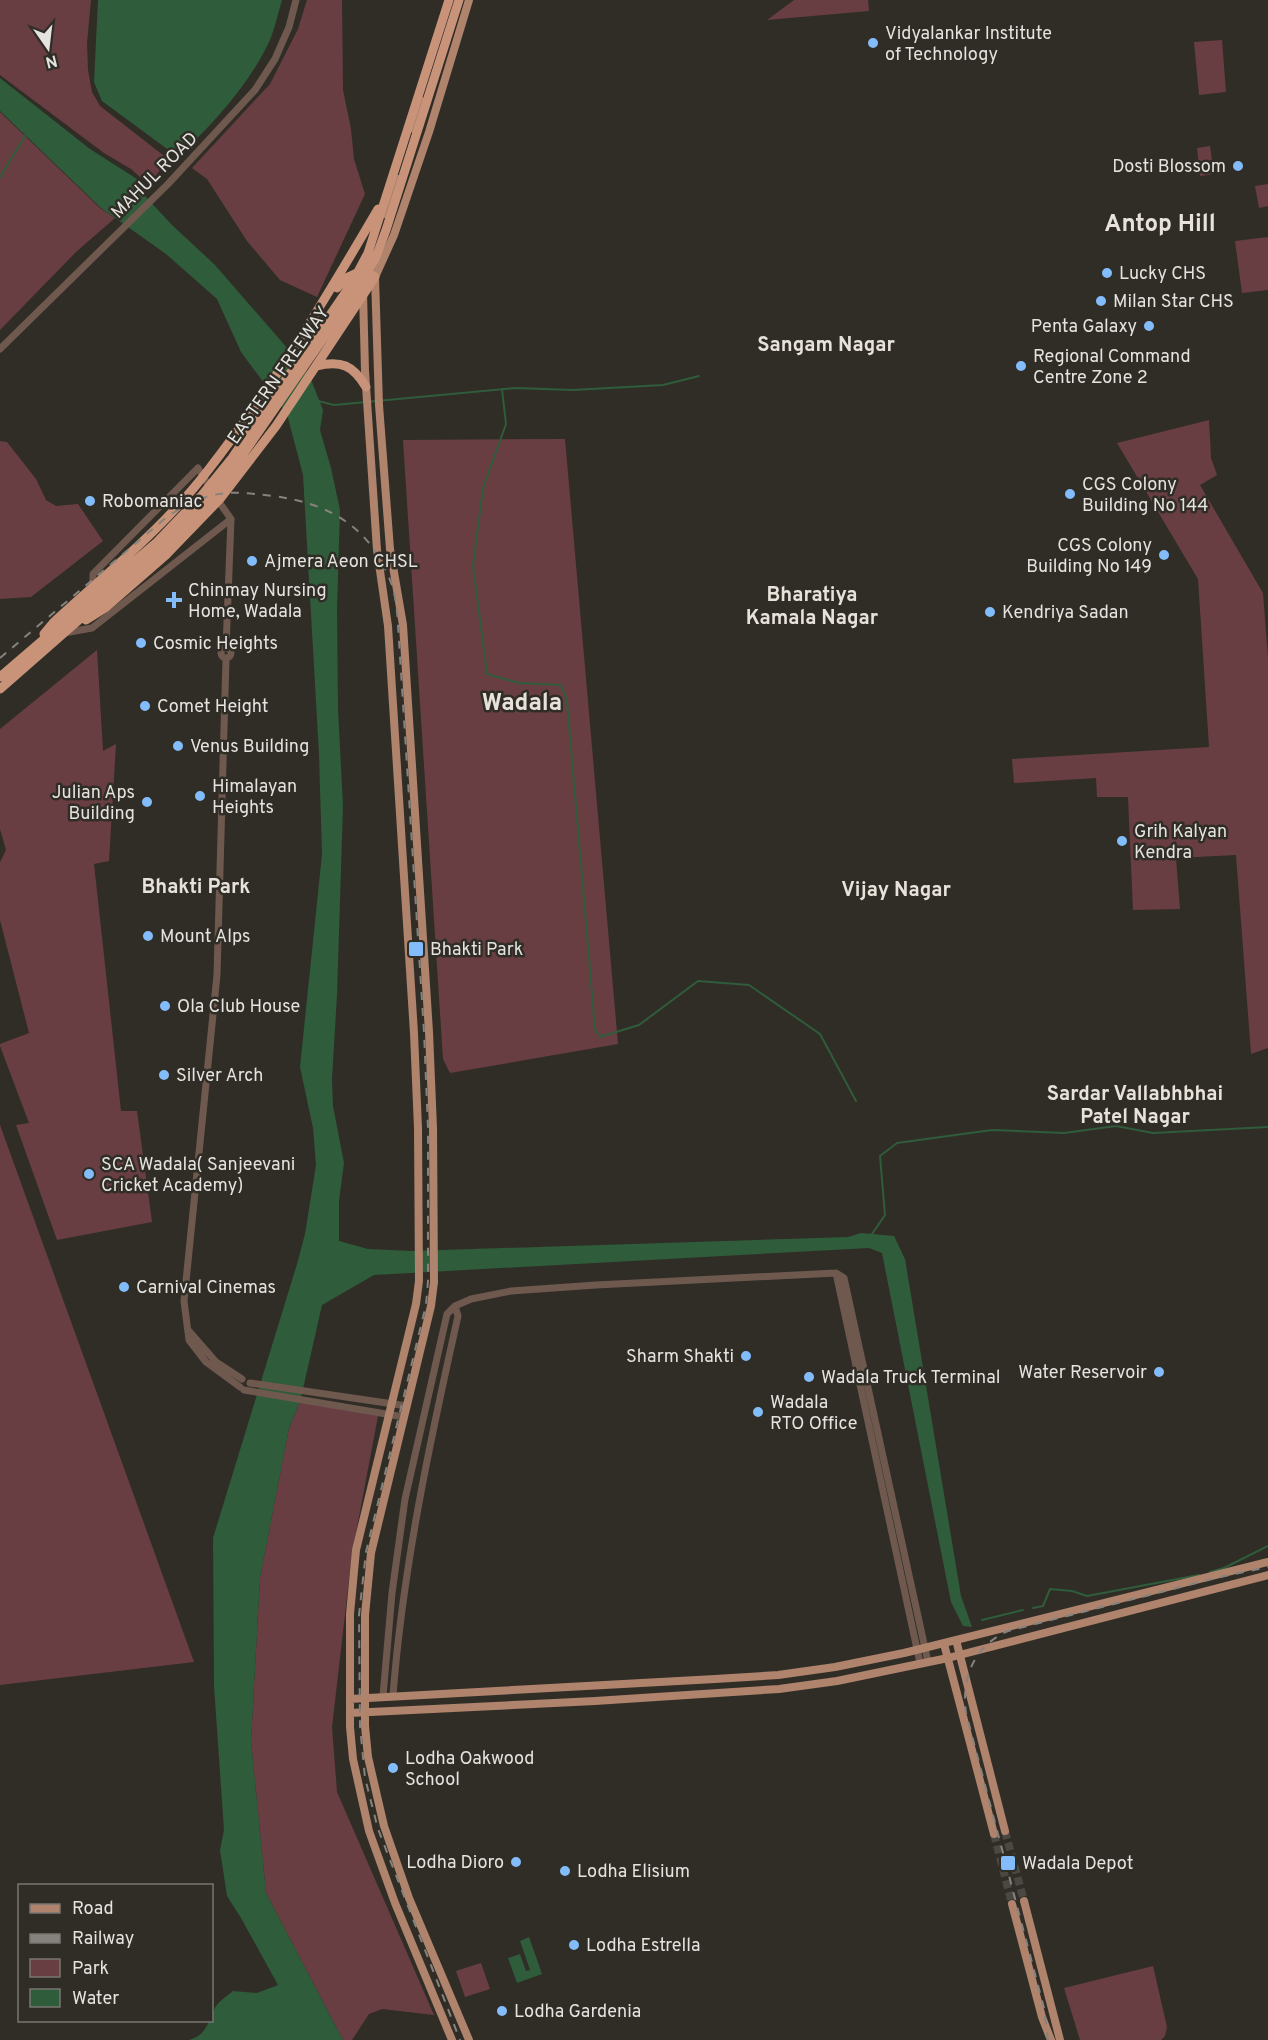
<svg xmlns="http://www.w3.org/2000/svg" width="1268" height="2040" viewBox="0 0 1268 2040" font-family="Overpass,sans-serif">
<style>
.green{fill:#693e42}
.water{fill:#2f5c3a}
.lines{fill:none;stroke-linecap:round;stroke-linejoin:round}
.stream{stroke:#2f5c3a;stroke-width:2}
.major-tunnel{stroke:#4b4843;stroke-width:8;stroke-dasharray:8 4;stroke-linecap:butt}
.minor{stroke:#6f594e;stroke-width:7}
.major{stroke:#af836c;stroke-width:8}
.highway{stroke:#c89378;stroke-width:9}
.rail{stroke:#86837e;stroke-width:2;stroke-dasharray:8 8;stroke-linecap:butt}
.poi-dot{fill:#83bcfb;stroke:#302d27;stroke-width:2}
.labels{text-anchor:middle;stroke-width:5;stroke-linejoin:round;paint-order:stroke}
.poi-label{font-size:18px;fill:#e5e3df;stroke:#302d27;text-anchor:start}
.street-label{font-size:18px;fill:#e5e3df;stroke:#302d27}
.neighbourhood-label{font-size:20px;font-weight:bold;fill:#e7e2da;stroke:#302d27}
.district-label{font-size:24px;font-weight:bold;fill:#e7e2da;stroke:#302d27}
</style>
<rect width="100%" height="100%" fill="#302d27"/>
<path class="green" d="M0,0h91l-4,43 1,27 4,22 8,14 68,53 -19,26 -18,-16 -27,-16 -104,-78z
M307,0h35l1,90 8,39 3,30 11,35 -48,103 -37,-17 -33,-39 -40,-62 -15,-11 78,-84 28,-55z
M794,0h74l1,11 -102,9z
M1222,40l4,52 -27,3 -5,-53z
M0,112l100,96 15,10 -39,34 -76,78z
M1210,146l4,28 -14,2 -3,-28z
M1268,184v22l-9,2 -4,-22z
M1268,237v53l-26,3 -7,-52z
M1209,420l2,38 6,17 -17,10 63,108 5,65v390l-17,6 -15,-199 -60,3 4,51 -47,1 -5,-113h-31l-1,-19 -82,5 -2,-24 197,-12 -11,-168 -81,-136z
M565,439l53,605 -168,29 -7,-14 -40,-619z
M0,441l7,1 29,37 10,21 10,6 22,-2 25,37 -72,56 -31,2z
M97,650l6,101 13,-7 -7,117 -15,3 27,247h16l15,111 -95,18 -41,-115 13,-2 -29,-77v-2l29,-11 -29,-113v-58l6,-12 -6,-21v-100z
M0,1125l194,537 -194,23z
M300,1402l78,14 -26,138 -20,173 5,65 97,223 -52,-6 -13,5 -17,26h-9l-77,-147 -15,-152 9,-163 29,-150z
M481,1963l9,26 -25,8 -9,-26z
M1153,1966l14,61 -2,9 -4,4h-81l-16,-52z"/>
<path class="water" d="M98,0h184c-4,13 -7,28 -12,40 -21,45 -57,84 -92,117l-76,-56 -8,-19z
M0,78l90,71 47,30 9,18 25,27 44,41 93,107 15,38 -3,20 11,38 9,42 -3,99 1,100 5,97 -6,189 -5,84 1,27 11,57 -5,38v40l29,8 44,2 436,-14 13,-4 33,3 11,23 56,337 11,31 -9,-1 -12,-24 -69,-349 -13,-5 -495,27 -52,30 -22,97 -11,26 -29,150 -9,163 15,152 77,147h-154c11,-3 16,-9 20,-19l3,-1c0,-15 10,-20 21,-29l24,2 21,-8 -37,-67 -14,-22 -7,-46 4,-20 -10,-144 -1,-148 84,-274 8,-30 11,-69 -3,-37 -13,-61 22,-213 -3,-100 -16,-279 -16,-61 -46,-62 -24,-53 -51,-45 -65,-46 -101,-97z
M529,1937l13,37 -25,9 -9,-25 12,-4 6,17 4,-1 -10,-29z"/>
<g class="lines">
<path class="stream" d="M0,177l27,-44
M502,389l4,35 -23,64 -10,78 14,108 32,9 42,2 6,16 28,328 5,8 39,-12 59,-44 51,4 71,49 36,67
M318,401l16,4 181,-17 58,2 90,-5 36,-9
M872,1234l13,-19 -5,-59 17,-13 95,-13 72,3 52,-7 37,7 115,-6
M1210,1572l14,-4 44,-22
M1033,1608l10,-2 7,-17 22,2 15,5 112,-21
M982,1620l41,-10"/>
<path class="major-tunnel" d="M1005,1831l19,70
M994,1834l18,70"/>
<path class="minor" d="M0,349l168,-165 87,-94 20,-31 14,-32 7,-27
M217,499l14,20 -5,129
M93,587v-13l105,-106 13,21
M64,633l28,-5 139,-109
M221 653a5 5 0 1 1 10 0a5 5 0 1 1-10 0Z
M226,659l-9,316 -33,326 5,39 17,22 34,25
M836,1273l84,390
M189,1331l27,31 26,17
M250,1383l157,23
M244,1390l160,27
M393,1695c10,-128 37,-254 65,-379l-3,-10
M383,1696l9,-103 13,-94 42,-185 8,-8 16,-7 40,-8 85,-6 240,-12 8,5 84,384"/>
<path class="major" d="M414,129l7,-28
M385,214l13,-35
M363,292l2,79 12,179 11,76 26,407 4,95 1,153 -3,23 -60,246 -6,64v113l3,32 16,72 26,72 57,137
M956,1640l49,191
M944,1644l50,190
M350,1699l365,-20 63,-4 57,-8 69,-14 364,-91
M350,1713l245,-12 184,-12 58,-8 111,-23 320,-83
M1024,1901l36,139
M1012,1904l30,113 9,23
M469,2040l-60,-142 -25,-72 -16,-69 -3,-31v-111l6,-62 60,-247 3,-24 -1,-154 -4,-96 -26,-407 -13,-76 -11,-144 -4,-128 19,-42 35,-103 40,-132"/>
<path class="highway" d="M316,366c25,-6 37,-1 50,21
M86,620l19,-12 62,-54 53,-55 56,-73 99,-149 -12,-7 -17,8 -9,10
M44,634l10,-12c53,-49 111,-95 155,-153 63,-81 117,-171 169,-260
M0,677l156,-134 46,-48 30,-37 120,-175 16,-30 81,-253
M0,689l163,-143 44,-45 30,-38 122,-176 17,-30 10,-27 73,-230"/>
<path class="rail" d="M0,658l168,-142c42,-26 58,-26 105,-20 55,7 96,30 117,84 6,14 7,30 8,45l26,407 4,96v153l-2,24 -60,247 -7,63 1,111 5,52 13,51 82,211
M1048,2040l-4,-32 -78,-295c-5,-35 8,-67 42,-82l212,-54 48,-10"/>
</g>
<g class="poi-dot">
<circle cx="873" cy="43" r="6"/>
<circle cx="1238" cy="166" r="6"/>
<circle cx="1107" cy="273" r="6"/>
<circle cx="1101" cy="301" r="6"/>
<circle cx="1149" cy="326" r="6"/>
<circle cx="1021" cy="366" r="6"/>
<circle cx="1070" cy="494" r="6"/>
<circle cx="90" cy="501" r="6"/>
<circle cx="1164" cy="555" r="6"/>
<circle cx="252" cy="561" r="6"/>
<path d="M171 591h6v6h6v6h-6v6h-6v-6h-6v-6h6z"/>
<circle cx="990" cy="612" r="6"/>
<circle cx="141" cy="643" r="6"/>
<circle cx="145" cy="706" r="6"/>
<circle cx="178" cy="746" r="6"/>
<circle cx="200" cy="796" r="6"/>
<circle cx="147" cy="802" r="6"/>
<circle cx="1122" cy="841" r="6"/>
<circle cx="148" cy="936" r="6"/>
<rect x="408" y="941" width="16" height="16" rx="3"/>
<circle cx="165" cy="1006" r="6"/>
<circle cx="164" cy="1075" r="6"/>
<circle cx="89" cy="1174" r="6"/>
<circle cx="124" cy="1287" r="6"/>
<circle cx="746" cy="1356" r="6"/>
<circle cx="1159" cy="1372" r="6"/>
<circle cx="809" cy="1377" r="6"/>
<circle cx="758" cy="1412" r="6"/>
<circle cx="393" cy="1768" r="6"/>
<circle cx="516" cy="1862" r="6"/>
<rect x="1000" y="1855" width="16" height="16" rx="3"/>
<circle cx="565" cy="1871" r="6"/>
<circle cx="574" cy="1945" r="6"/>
<circle cx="502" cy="2011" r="6"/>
</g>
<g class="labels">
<g class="poi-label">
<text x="885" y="39">Vidyalankar Institute<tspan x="885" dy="21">of Technology</tspan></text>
<text x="1226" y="172" text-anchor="end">Dosti Blossom</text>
<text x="1119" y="279">Lucky CHS</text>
<text x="1113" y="307">Milan Star CHS</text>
<text x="1137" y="332" text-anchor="end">Penta Galaxy</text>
<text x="1033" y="362">Regional Command<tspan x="1033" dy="21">Centre Zone 2</tspan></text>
<text x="1082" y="490">CGS Colony<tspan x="1082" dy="21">Building No 144</tspan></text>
<text x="102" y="507">Robomaniac</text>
<text x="1152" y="551" text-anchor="end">CGS Colony<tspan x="1152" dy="21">Building No 149</tspan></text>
<text x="264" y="567">Ajmera Aeon CHSL</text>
<text x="188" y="596">Chinmay Nursing<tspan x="188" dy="21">Home, Wadala</tspan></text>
<text x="1002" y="618">Kendriya Sadan</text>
<text x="153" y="649">Cosmic Heights</text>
<text x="157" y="712">Comet Height</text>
<text x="190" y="752">Venus Building</text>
<text x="212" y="792">Himalayan<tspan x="212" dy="21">Heights</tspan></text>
<text x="135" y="798" text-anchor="end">Julian Aps<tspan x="135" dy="21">Building</tspan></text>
<text x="1134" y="837">Grih Kalyan<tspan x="1134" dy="21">Kendra</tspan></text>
<text x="160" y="942">Mount Alps</text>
<text x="430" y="955">Bhakti Park</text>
<text x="177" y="1012">Ola Club House</text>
<text x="176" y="1081">Silver Arch</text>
<text x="101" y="1170">SCA Wadala( Sanjeevani<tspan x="101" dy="21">Cricket Academy)</tspan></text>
<text x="136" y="1293">Carnival Cinemas</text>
<text x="734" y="1362" text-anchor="end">Sharm Shakti</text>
<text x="1147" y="1378" text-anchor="end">Water Reservoir</text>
<text x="821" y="1383">Wadala Truck Terminal</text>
<text x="770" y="1408">Wadala<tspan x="770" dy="21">RTO Office</tspan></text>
<text x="405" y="1764">Lodha Oakwood<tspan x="405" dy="21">School</tspan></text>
<text x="504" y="1868" text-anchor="end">Lodha Dioro</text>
<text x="1022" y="1869">Wadala Depot</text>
<text x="577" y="1877">Lodha Elisium</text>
<text x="586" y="1951">Lodha Estrella</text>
<text x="514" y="2017">Lodha Gardenia</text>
</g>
<g class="street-label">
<text transform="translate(154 175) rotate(-45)" y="6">MAHUL ROAD</text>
<text transform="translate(278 375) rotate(-55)" y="6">EASTERN FREEWAY</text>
</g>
<g class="neighbourhood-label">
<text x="826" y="351">Sangam Nagar</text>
<text x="812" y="601">Bharatiya<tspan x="812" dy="23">Kamala Nagar</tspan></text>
<text x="196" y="893">Bhakti Park</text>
<text x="896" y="896">Vijay Nagar</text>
<text x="1135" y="1100">Sardar Vallabhbhai<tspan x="1135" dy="23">Patel Nagar</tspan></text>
</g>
<g class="district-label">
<text x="1160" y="231">Antop Hill</text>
<text x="522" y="710">Wadala</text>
</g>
</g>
<rect x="18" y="1884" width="195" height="138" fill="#302d27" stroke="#787671" stroke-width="1.5"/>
<rect x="30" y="1904" width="30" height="9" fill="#af836c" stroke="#787671" stroke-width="1.5"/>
<text x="72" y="1914" font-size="18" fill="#e5e3df">Road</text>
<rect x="30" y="1934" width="30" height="9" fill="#86837e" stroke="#787671" stroke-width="1.5"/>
<text x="72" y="1944" font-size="18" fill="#e5e3df">Railway</text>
<rect x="30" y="1959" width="30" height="18" fill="#693e42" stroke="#787671" stroke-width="1.5"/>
<text x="72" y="1974" font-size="18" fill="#e5e3df">Park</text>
<rect x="30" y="1989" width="30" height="18" fill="#2f5c3a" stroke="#787671" stroke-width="1.5"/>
<text x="72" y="2004" font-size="18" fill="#e5e3df">Water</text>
<g transform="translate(48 48) rotate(166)" stroke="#302d27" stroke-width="4.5" paint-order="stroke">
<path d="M0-4.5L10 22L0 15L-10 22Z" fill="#e5e3df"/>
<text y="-9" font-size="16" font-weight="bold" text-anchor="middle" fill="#e5e3df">N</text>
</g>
</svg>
